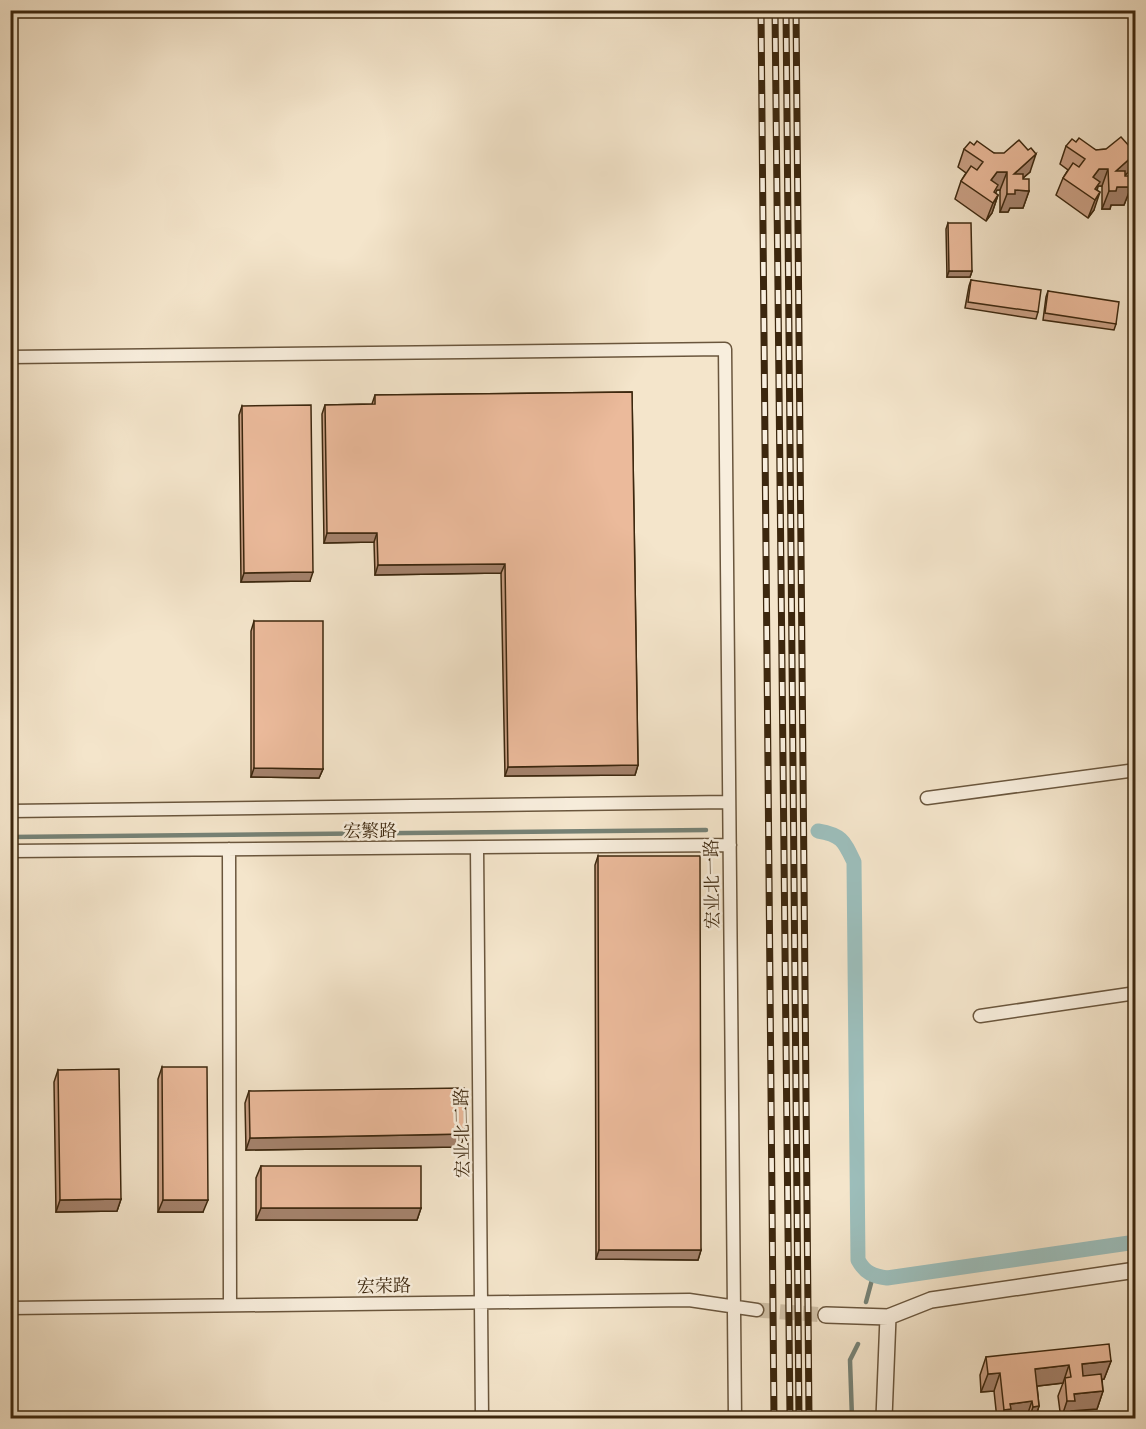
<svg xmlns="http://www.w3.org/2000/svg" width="1146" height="1429" viewBox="0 0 1146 1429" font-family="'Gentium Book Plus','Noto Serif SC',serif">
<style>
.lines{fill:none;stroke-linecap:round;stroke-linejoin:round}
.stream{stroke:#768276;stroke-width:4.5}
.canal{stroke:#9cbebb;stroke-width:15}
.tertiary-tunnel{stroke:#cfbfa5;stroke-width:15;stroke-dasharray:15 8;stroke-linecap:butt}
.minor-casing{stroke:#6a563d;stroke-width:15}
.tertiary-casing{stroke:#6a563d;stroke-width:18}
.minor{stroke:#f8eedd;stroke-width:12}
.tertiary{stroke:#f8eedd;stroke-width:15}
.rail-casing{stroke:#3c270e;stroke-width:7}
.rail{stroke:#f8eedd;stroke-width:4.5;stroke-dasharray:14;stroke-linecap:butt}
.wall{fill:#caa085;stroke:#3c270e;stroke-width:1.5}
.shaded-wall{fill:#a4826c;stroke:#3c270e;stroke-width:1.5}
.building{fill:#ebba9b;stroke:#3c270e;stroke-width:1.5}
.labels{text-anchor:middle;stroke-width:5;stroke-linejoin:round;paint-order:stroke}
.street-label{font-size:18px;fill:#3c270e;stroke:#f8eedd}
</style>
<rect width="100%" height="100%" fill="#f4e5cb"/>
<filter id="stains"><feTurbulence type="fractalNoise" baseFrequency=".00333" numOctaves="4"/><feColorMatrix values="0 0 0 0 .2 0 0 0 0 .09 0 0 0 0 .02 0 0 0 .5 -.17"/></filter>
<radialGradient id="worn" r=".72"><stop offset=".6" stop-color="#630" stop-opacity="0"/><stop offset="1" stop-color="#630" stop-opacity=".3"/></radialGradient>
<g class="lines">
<path class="stream" d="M10,837l696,-7
M866,1302l7,-26
M852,1418l-2,-58 8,-16"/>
<path class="canal" d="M818,831c24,4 26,10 36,31l4,398c7,13 15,16 29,18l249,-36"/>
<path class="tertiary-tunnel" d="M757,1310l69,5"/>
<g class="minor-casing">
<path id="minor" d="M10,357l715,-8 10,1069
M927,798l209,-28
M10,811l719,-9
M477,848l5,570
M229,849l1,456
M10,851l720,-6
M980,1016l156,-23
M10,1308l679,-8 68,10"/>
</g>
<g class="tertiary-casing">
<path id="tertiary" d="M826,1315l62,2 43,-17 205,-30
M884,1418l4,-101"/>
</g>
<use href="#minor" class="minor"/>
<use href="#tertiary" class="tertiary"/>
<g class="rail-casing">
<path id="rail" d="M761,10l13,1408
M775,10l15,1408
M786,10l13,1408
M796,10l13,1408"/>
</g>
<use href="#rail" class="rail"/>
</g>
<path class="wall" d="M1076,142l20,8 34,-3 6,1v10l-4,11 -7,6 6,12 -7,18h-13l-1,4h-8v-23h-4l-4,24 -6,8 -32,-23 7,-17 5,-8 -8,-6 6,-18z
M974,145l20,8 36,19 -7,6 6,13 -6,17h-13l-2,4h-8v-22h-3l-2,3 3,2 -6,18 -6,8 -31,-22 6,-18 5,-8 -8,-6 6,-18z
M948,223l24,48 -2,6h-23l-1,-48z
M971,280l67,32 -2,7 -71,-11 4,-22z
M1048,291l68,33 -2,6 -71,-10 3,-23z
M632,392l6,373 -3,10 -130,1 -4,-203 -126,2 -1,-33 -50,1 -2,-129 3,-9 47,-1 3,-9z
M242,406l68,175 -69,1 -2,-167z
M254,621l69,148 -4,9 -68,-1v-146z
M598,856l103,394 -3,10 -102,-1 -1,-394z
M162,1067l41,145h-45v-133z
M58,1070l63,129 -4,12 -61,1 -2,-130z
M249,1091l211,56 -214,3 -1,-47z
M261,1166l160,42 -4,12h-161v-42z
M986,1357l125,4 -7,18h-2l1,12 -6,18 -26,2 -2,7 -8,1 -3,-23 5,-13 -26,3 2,20 -4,13h-38l-3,-28 -13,1 -1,-17z"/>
<path class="shaded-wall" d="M1136,153v5l-4,11 -22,19 6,-17z
M1036,154l-6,18 -22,19 6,-17z
M1099,169h9l-6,17h-4l-4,13 -1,-22z
M997,172h10l-7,18h-3l-5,12 -1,-22z
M1117,187h14l-7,18h-13l-1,4h-8l7,-18z
M1015,190l14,1 -6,17h-13l-2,4h-8l7,-18z
M1100,192l-6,18 -6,8 7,-18z
M998,195l-6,18 -6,8 7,-18z
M949,271h23l-2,6h-23z
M327,533h50l-3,9 -50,1z
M505,564l-4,9 -126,2 3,-10z
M313,572l-3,9 -69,1 3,-9z
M638,765l-3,10 -130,1 3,-9z
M254,768l69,1 -4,9 -68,-1z
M465,1134l-5,13 -214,3 4,-12z
M121,1199l-4,12 -61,1 4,-12z
M163,1200h45l-5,12h-45z
M261,1208h160l-4,12h-161z
M599,1250h102l-3,10 -102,-1z
M1111,1361l-7,18 -28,3 6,-18z
M1069,1365l-6,18 -34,4 6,-18z
M1000,1373l-6,18 -13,1 7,-18z
M1103,1391l-6,18 -26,2 -2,7 -8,1 6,-18 7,-7z
M1032,1401l-6,18h-25l3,-9 6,-6z
M1039,1406l-4,13h-6l4,-12z"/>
<path class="building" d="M1121,137l9,10 2,-2 4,3v5l-20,18h9v5h6v11h-14l-1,4h-7l-1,-22h-9l-6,8 7,5 -5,7 5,3 -5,8 -32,-22 10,-15 6,4 6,-8 -19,-13 6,-7 4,3 3,-4 17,12 10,-1z
M1019,140l9,10 3,-2 5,6 -22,20h9v5h6v12l-14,-1v4h-8v-22h-10l-6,8 7,5 -4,7 4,3 -5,8 -32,-22 10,-15 6,4 6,-8 -19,-13 6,-7 4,3 3,-4 17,12h10z
M948,223h23l1,48h-23z
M971,280l70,10 -3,22 -70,-10z
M1048,291l71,11 -3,22 -71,-11z
M632,392l6,373 -130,2 -3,-203 -127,1 -1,-32h-50l-2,-128 50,-1v-9z
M311,405l2,167 -69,1 -2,-167z
M254,621h69v148l-69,-1z
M598,856h102l1,394h-102z
M162,1067h45l1,133h-45z
M119,1069l2,130 -61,1 -2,-130z
M464,1088l1,46 -215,4 -1,-47z
M261,1166h160v42h-160z
M1109,1344l2,17 -29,3 1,12 18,-2 2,17 -29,3 1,7h-8l-2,-23 6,-1 -2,-12 -34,4 4,37 -6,1 -1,-6 -22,3 1,5 -7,1 -4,-37 -12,1 -2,-17z"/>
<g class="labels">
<g class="street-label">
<text x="370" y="837">宏繁路</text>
<text transform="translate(712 884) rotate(-91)" y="6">宏业北一路</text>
<text transform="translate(462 1133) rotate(-91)" y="6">宏业北二路</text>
<text transform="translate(384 1286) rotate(-1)" y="6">宏荣路</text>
</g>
</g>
<rect width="1146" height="1429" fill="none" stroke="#f4e5cb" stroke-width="36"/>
<rect x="12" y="12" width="1122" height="1405" fill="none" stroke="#3c270e" stroke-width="3"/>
<rect x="18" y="18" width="1110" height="1393" fill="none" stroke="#3c270e" stroke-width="1.5"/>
<rect width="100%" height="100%" filter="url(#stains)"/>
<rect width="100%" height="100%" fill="url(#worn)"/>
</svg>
